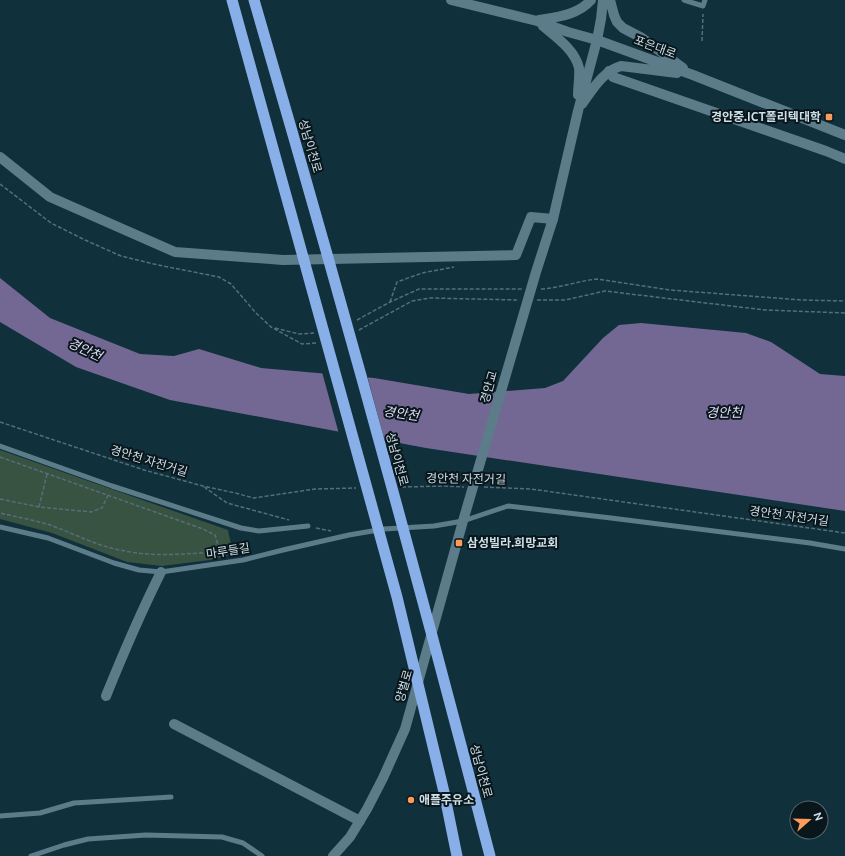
<svg xmlns="http://www.w3.org/2000/svg" width="845" height="856" viewBox="0 0 845 856" font-family="Ubuntu,'Noto Sans KR',sans-serif">
<style>
.green{fill:#385342}
.water{fill:#736893}
.pier{fill:#10303c}
.lines{fill:none;stroke-linecap:round;stroke-linejoin:round}
.path{stroke:#556f7a;stroke-width:1.5;stroke-dasharray:4 2;stroke-linecap:butt}
.service{stroke:#5c7c8a;stroke-width:5}
.minor{stroke:#5c7c8a;stroke-width:10}
.tertiary{stroke:#5c7c8a;stroke-width:10}
.trunk{stroke:#89afe8;stroke-width:11}
.poi-dot{fill:#ff9b5a;stroke:#09161c;stroke-width:1.5}
.labels{text-anchor:middle;stroke-width:4;stroke-linejoin:round;paint-order:stroke}
.street-label{font-size:12px;fill:#cedfe7;stroke:#09161c}
.poi-label{font-size:12px;font-weight:bold;fill:#cedfe7;stroke:#09161c;text-anchor:start}
.water-label{font-size:13px;font-style:italic;fill:#e0daf6;stroke:#09161c}
</style>
<rect width="100%" height="100%" fill="#10303c"/>
<path class="green" d="M0,450l228,80 5,24 -23,6 -48,6 -35,-4 -75,-29 -52,-14z"/>
<path class="water" d="M0,278l50,40 90,36 34,2 25,-7 62,19 113,10 95,16 76,-6 18,-7 40,-43 16,-13 22,-2 105,10 25,9 49,32 25,2v135l-419,-63 -256,-48 -94,-33 -76,-45z"/>
<path class="pier" d="M322,372l45,3 18,67 -46,-8z"/>
<g class="lines">
<path class="path" d="M702,41l1,-27
M0,184l51,39 34,17 36,16 37,9 61,12 12,7 25,29 15,14 31,17 14,-1
M541,289c19,-1 37,-8 56,-10l73,11 132,10 43,1
M537,300h28l40,-9 160,19 80,3
M390,302l7,-20 25,-9 32,-6
M357,320l33,-18 29,-13h103
M275,328l24,6 15,-1
M359,330l53,-29 18,-3 87,2
M0,422l144,48 59,16 32,7 19,5 61,-9 41,-1
M0,457l203,72 12,6 3,10 -5,7c-29,2 -59,5 -88,-1 -26,-4 -50,-17 -75,-26 -16,-5 -33,-8 -50,-12
M204,487l23,16 62,17
M402,487l43,-1 19,1
M484,487l47,2 314,44
M0,499l39,8 52,5 11,-4 7,-15
M39,507l8,-33
M316,528l15,3"/>
<path class="service" d="M684,0l19,6 2,-6
M0,446l112,40 129,42 18,3 49,-5
M0,527l48,11 66,25 25,7 22,2 82,-12 40,-10 66,-15 35,-6 50,-3 29,-5 45,-15 103,12 199,25 35,6
M0,816l40,-3 34,-10 97,-6
M31,856l33,-11 24,-6 58,-4 76,2 21,6 19,13"/>
<path class="minor" d="M609,71l4,6 213,74 19,8
M0,157l50,40 125,55 108,8 233,-5 15,-38 22,2
M106,696c17,-42 35,-84 55,-124
M174,724l186,97"/>
<path class="tertiary" d="M451,0l86,21 31,11 29,8 96,35 152,60
M610,0l4,15 3,7 6,6 19,10 41,30
M539,20c18,-3 39,-5 52,-20
M543,26c13,11 32,24 36,42 1,8 -1,19 -1,27
M582,104c11,-15 20,-32 39,-38l56,7
M333,856l17,-19 17,-28 16,-31 22,-49 58,-208 73,-249 17,-53 25,-108 19,-71 4,-21 2,-19"/>
<path class="trunk" d="M232,0l165,597 47,195 13,64
M254,0c83,284 162,570 236,856"/>
</g>
<g class="poi-dot">
<rect x="825" y="113" width="8" height="8" rx="2"/>
<rect x="455" y="539" width="8" height="8" rx="2"/>
<circle cx="411" cy="800" r="4"/>
</g>
<g class="labels">
<g class="street-label">
<text transform="translate(655 47) rotate(20)" y="4">포은대로</text>
<text transform="translate(310 146) rotate(74)" y="4">성남이천로</text>
<text transform="translate(489 387) rotate(-74)" y="4">경안교</text>
<text transform="translate(397 459) rotate(75)" y="4">성남이천로</text>
<text transform="translate(149 461) rotate(17)" y="4">경안천 자전거길</text>
<text transform="translate(466 479) rotate(1)" y="4">경안천 자전거길</text>
<text transform="translate(789 516) rotate(8)" y="4">경안천 자전거길</text>
<text transform="translate(228 551) rotate(-9)" y="4">마루들길</text>
<text transform="translate(404 686) rotate(-74)" y="4">양벌로</text>
<text transform="translate(481 771) rotate(75)" y="4">성남이천로</text>
</g>
<g class="poi-label">
<text x="821" y="121" text-anchor="end">경안중.ICT폴리텍대학</text>
<text x="467" y="547">삼성빌라.희망교회</text>
<text x="419" y="804">애플주유소</text>
</g>
<g class="water-label">
<text transform="translate(85 349) rotate(25)" y="5">경안천</text>
<text x="724" y="417">경안천</text>
<text transform="translate(401 413) rotate(8)" y="5">경안천</text>
</g>
</g>
<g transform="translate(809 820) rotate(70)"><circle r="19" fill="#09161c" stroke="#58666d"/>
<path d="M0-3L7 15L0 10L-7 15Z" fill="#ff9b5a"/>
<text y="-6" font-size="11" font-weight="bold" text-anchor="middle" fill="#cedfe7">N</text>
</g>
</svg>
